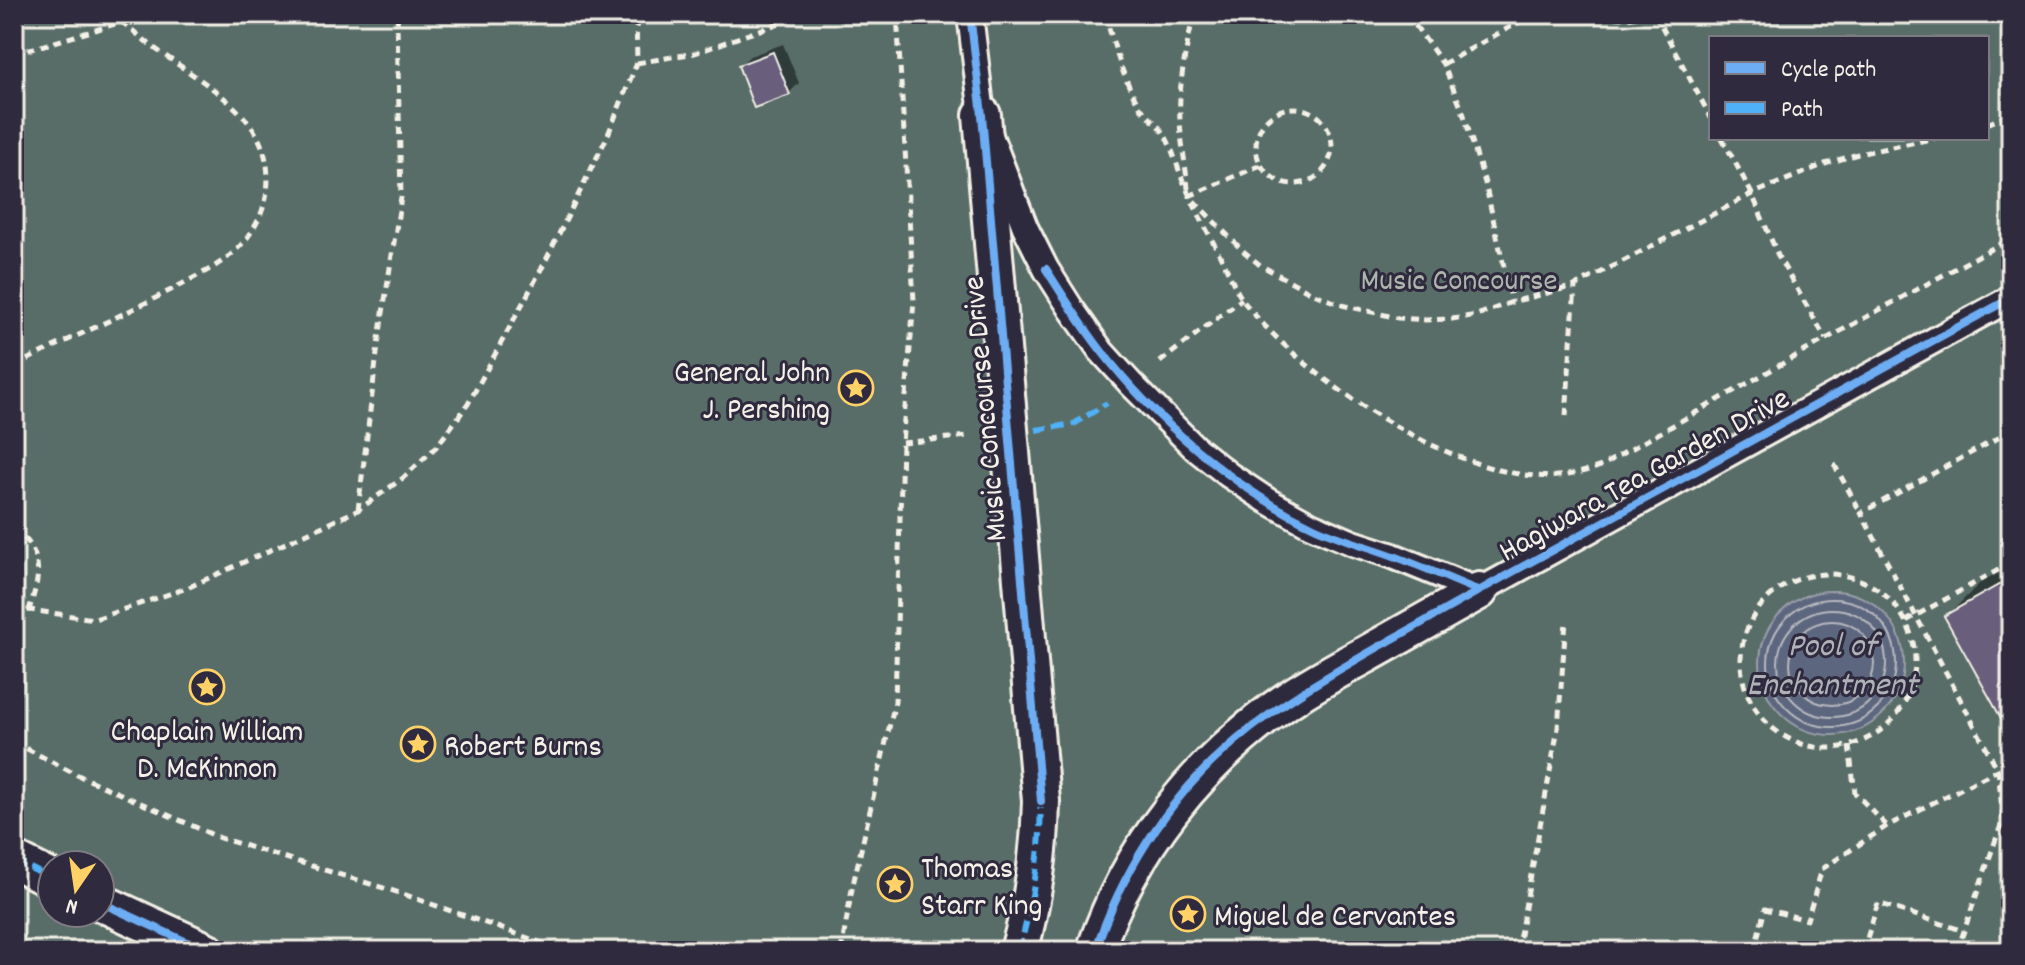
<svg xmlns="http://www.w3.org/2000/svg" width="2025" height="965" viewBox="0 0 2025 965" font-family="Dekko,sans-serif">
<style>
.green{fill:#596d67;stroke:#a6afa8;stroke-width:2;fill-rule:evenodd}
.water{fill:#5c667f;stroke:#999ea9;stroke-width:2}
.shadow{fill:#0007}
.lines{fill:none;stroke-linecap:round;stroke-linejoin:round}
.shore{stroke:#b7b9be;stroke-width:2}
.building{fill:#695e7c;stroke:#f4f1e8;stroke-width:2}
.service-casing{stroke:#f4f1e8;stroke-width:30}
.pedestrian-casing{stroke:#f4f1e8;stroke-width:42}
.path{stroke:#f4f1e8;stroke-width:5;stroke-dasharray:8 6;stroke-linecap:butt}
.service{stroke:#2f2a3d;stroke-width:24}
.pedestrian{stroke:#2f2a3d;stroke-width:36}
.quiet{stroke:#4fb1f8;stroke-width:6;stroke-dasharray:12 6;stroke-linecap:butt}
.cycleway-casing{stroke:#2f2a3d;stroke-width:13}
.cycleway{stroke:#6dadf4;stroke-width:8}
.labels{text-anchor:middle;stroke-width:6;stroke-linejoin:round;paint-order:stroke}
.park-label{font-size:32px;fill:#aeb6ae;stroke:#2f2a3d}
.poi-label{font-size:32px;fill:#f4f1e8;stroke:#2f2a3d;text-anchor:start}
.street-label{font-size:32px;fill:#f4f1e8;stroke:#2f2a3d}
.water-label{font-size:34px;font-style:italic;fill:#b0b2b9;stroke:#2f2a3d}
</style>
<rect width="100%" height="100%" fill="#3b344a"/>
<filter id="ink" filterUnits="userSpaceOnUse"><feTurbulence type="fractalNoise" baseFrequency=".0125" numOctaves="2"/><feDisplacementMap in="SourceGraphic" scale="16" xChannelSelector="R" yChannelSelector="G"/><feConvolveMatrix kernelMatrix="1 2 1 2 8 2 1 2 1" color-interpolation-filters="sRGB"/></filter>
<g filter="url(#ink)">
<path class="green" d="M14,14h1997v937h-1997zM1711,38h276v100h-276zM52,865h48v48h-48z"/>
<path class="water" d="M1760 663a72 72 0 1 1 144 0a72 72 0 1 1-144 0Z"/>
<path class="shadow" d="M783,44l16,39 -10,10 -49,-28 10,-9z
M2011,565v166l-64,-115 34,-34z"/>
<g class="lines">
<path class="shore" d="M1768 663a64 64 0 1 1 128 0a64 64 0 1 1-128 0Z
M1778 663a54 54 0 1 1 108 0a54 54 0 1 1-108 0Z
M1790 663a42 42 0 1 1 84 0a42 42 0 1 1-84 0Z"/>
</g>
<path class="building" d="M773,52l17,43 -36,13 -16,-43z
M2011,578v158l-67,-120z"/>
<g class="lines">
<g class="service-casing">
<path id="service" d="M970,14l12,101 43,112 21,42 26,41 29,41 30,33 64,64 34,27 39,26 43,24 42,18 40,13 86,35 532,-293"/>
</g>
<g class="pedestrian-casing">
<path id="pedestrian" d="M982,115l59,686c-1,52 -8,100 -22,150
M14,860l38,19
M100,902l106,49
M1095,951c35,-103 104,-190 193,-251 25,-17 53,-32 79,-46 37,-21 75,-42 112,-63"/>
</g>
<path class="path" d="M1105,14c9,31 17,63 34,91 6,10 17,17 24,27 9,14 14,35 21,51 11,26 25,51 38,76 7,14 13,30 22,43 58,74 196,167 291,174 24,2 44,-2 66,-10l225,-127 185,-101
M1407,14l36,50 20,48 22,71 27,119
M1601,14c15,5 28,5 42,0
M1655,14l56,104
M14,54l108,-32c13,10 25,21 38,30 28,20 59,38 82,63 38,40 33,99 -7,136 -17,16 -41,26 -62,38 -52,27 -106,51 -159,77
M637,63l58,-10 110,-39
M1443,64l91,-50
M1256 146a38 38 0 1 1 76 0a38 38 0 1 1-76 0Z
M1987,124l24,-10
M1722,138l30,56 27,64 47,81
M1188,189c-2,-23 -7,-46 -8,-69 -2,-36 6,-71 14,-106
M1189,196l72,-31
M1194,201l48,49 18,15 54,29 28,11 56,13 28,2 26,-1 25,-4 35,-13 63,-16 177,-92 73,-30 33,-10 78,-16
M1160,362l82,-63
M1566,416l9,-130
M902,443l65,-7
M1834,464l27,49
M358,510l20,-165 23,-148 -4,-172 1,-11
M14,529c7,4 9,7 14,13 16,23 9,43 1,68
M1741 661a87 87 0 1 1 174 0a87 87 0 1 1-174 0Z
M14,616l15,-6 66,9 92,-31 171,-78 45,-32 34,-32 31,-42 75,-138 64,-129 30,-74 -1,-49
M1906,621l105,-58
M14,742l59,31 147,65 180,55 165,58
M1849,746l6,47 32,33
M841,951l11,-62 43,-187 7,-259 12,-142 -17,-287
M1517,951l41,-223 8,-107
M1754,951l11,-42 42,11 15,-51 65,-43 111,-56 13,-4
M1863,951l15,-48 86,28
M1957,951l46,-132 -5,-49 -137,-257 150,-82"/>
<use href="#service" class="service"/>
<use href="#pedestrian" class="pedestrian"/>
<path class="quiet" d="M1036,430l38,-6 33,-21
M14,860l38,19
M1019,951c14,-52 24,-104 21,-158"/>
<g class="cycleway-casing">
<path id="cycleway" d="M970,14l12,101 59,686
M1046,269c17,27 35,55 54,80 53,69 135,141 214,178 26,12 53,19 80,29 29,11 56,23 85,35
M100,902l106,49
M1095,951c26,-76 70,-148 130,-201 50,-45 108,-77 166,-110 46,-25 92,-52 138,-77 160,-88 321,-177 482,-265"/>
</g>
<use href="#cycleway" class="cycleway"/>
</g>
</g>
<defs>
<g id="sight-ring" transform="scale(1.8)"><circle r="9.5" fill="#2f2a3d" stroke="#ffd166" stroke-width="1.5"/><path d="M0-6L1.8-2.2L6-1.7L2.9 1.2L3.7 5.4L0 3.3L-3.7 5.4L-2.9 1.2L-6-1.7L-1.8-2.2Z" fill="#ffd166"/></g>
</defs>
<g fill-rule="evenodd">
<use href="#sight-ring" x="856" y="388"/>
<use href="#sight-ring" x="207" y="687"/>
<use href="#sight-ring" x="418" y="744"/>
<use href="#sight-ring" x="895" y="884"/>
<use href="#sight-ring" x="1188" y="914"/>
</g>
<g class="labels">
<g class="park-label">
<text x="1459" y="289">Music Concourse</text>
</g>
<g class="poi-label">
<text x="830" y="381" text-anchor="end">General John<tspan x="830" dy="37">J. Pershing</tspan></text>
<text x="207" y="740" text-anchor="middle">Chaplain William<tspan x="207" dy="37">D. McKinnon</tspan></text>
<text x="444" y="755">Robert Burns</text>
<text x="921" y="877">Thomas<tspan x="921" dy="37">Starr King</tspan></text>
<text x="1214" y="925">Miguel de Cervantes</text>
</g>
<g class="street-label">
<text transform="translate(983 409) rotate(-95)" y="11">Music Concourse Drive</text>
<text transform="translate(1643 473) rotate(-29)" y="11">Hagiwara Tea Garden Drive</text>
</g>
<g class="water-label">
<text x="1832" y="655">Pool of<tspan x="1832" dy="39">Enchantment</tspan></text>
</g>
</g>
<rect width="2025" height="965" fill="none" stroke="#2f2a3d" stroke-width="48"/>
<rect x="24" y="24" width="1977" height="917" fill="none" stroke="#f4f1e8" stroke-width="3" filter="url(#ink)"/>
<rect x="1709" y="36" width="280" height="104" fill="#2f2a3d" stroke="#7e7a81" stroke-width="2"/>
<rect x="1725" y="62" width="40" height="12" fill="#6dadf4" stroke="#7e7a81" stroke-width="2"/>
<text x="1781" y="76" font-size="24" fill="#f4f1e8">Cycle path</text>
<rect x="1725" y="102" width="40" height="12" fill="#4fb1f8" stroke="#7e7a81" stroke-width="2"/>
<text x="1781" y="116" font-size="24" fill="#f4f1e8">Path</text>
<g transform="translate(76 889) rotate(193)"><circle r="38" fill="#2f2a3d" stroke="#7e7a81" stroke-width="2"/>
<path d="M0-6L14 30L0 20L-14 30Z" fill="#ffd166"/>
<text y="-12" font-size="22" font-weight="bold" text-anchor="middle" fill="#f4f1e8">N</text>
</g>
</svg>
